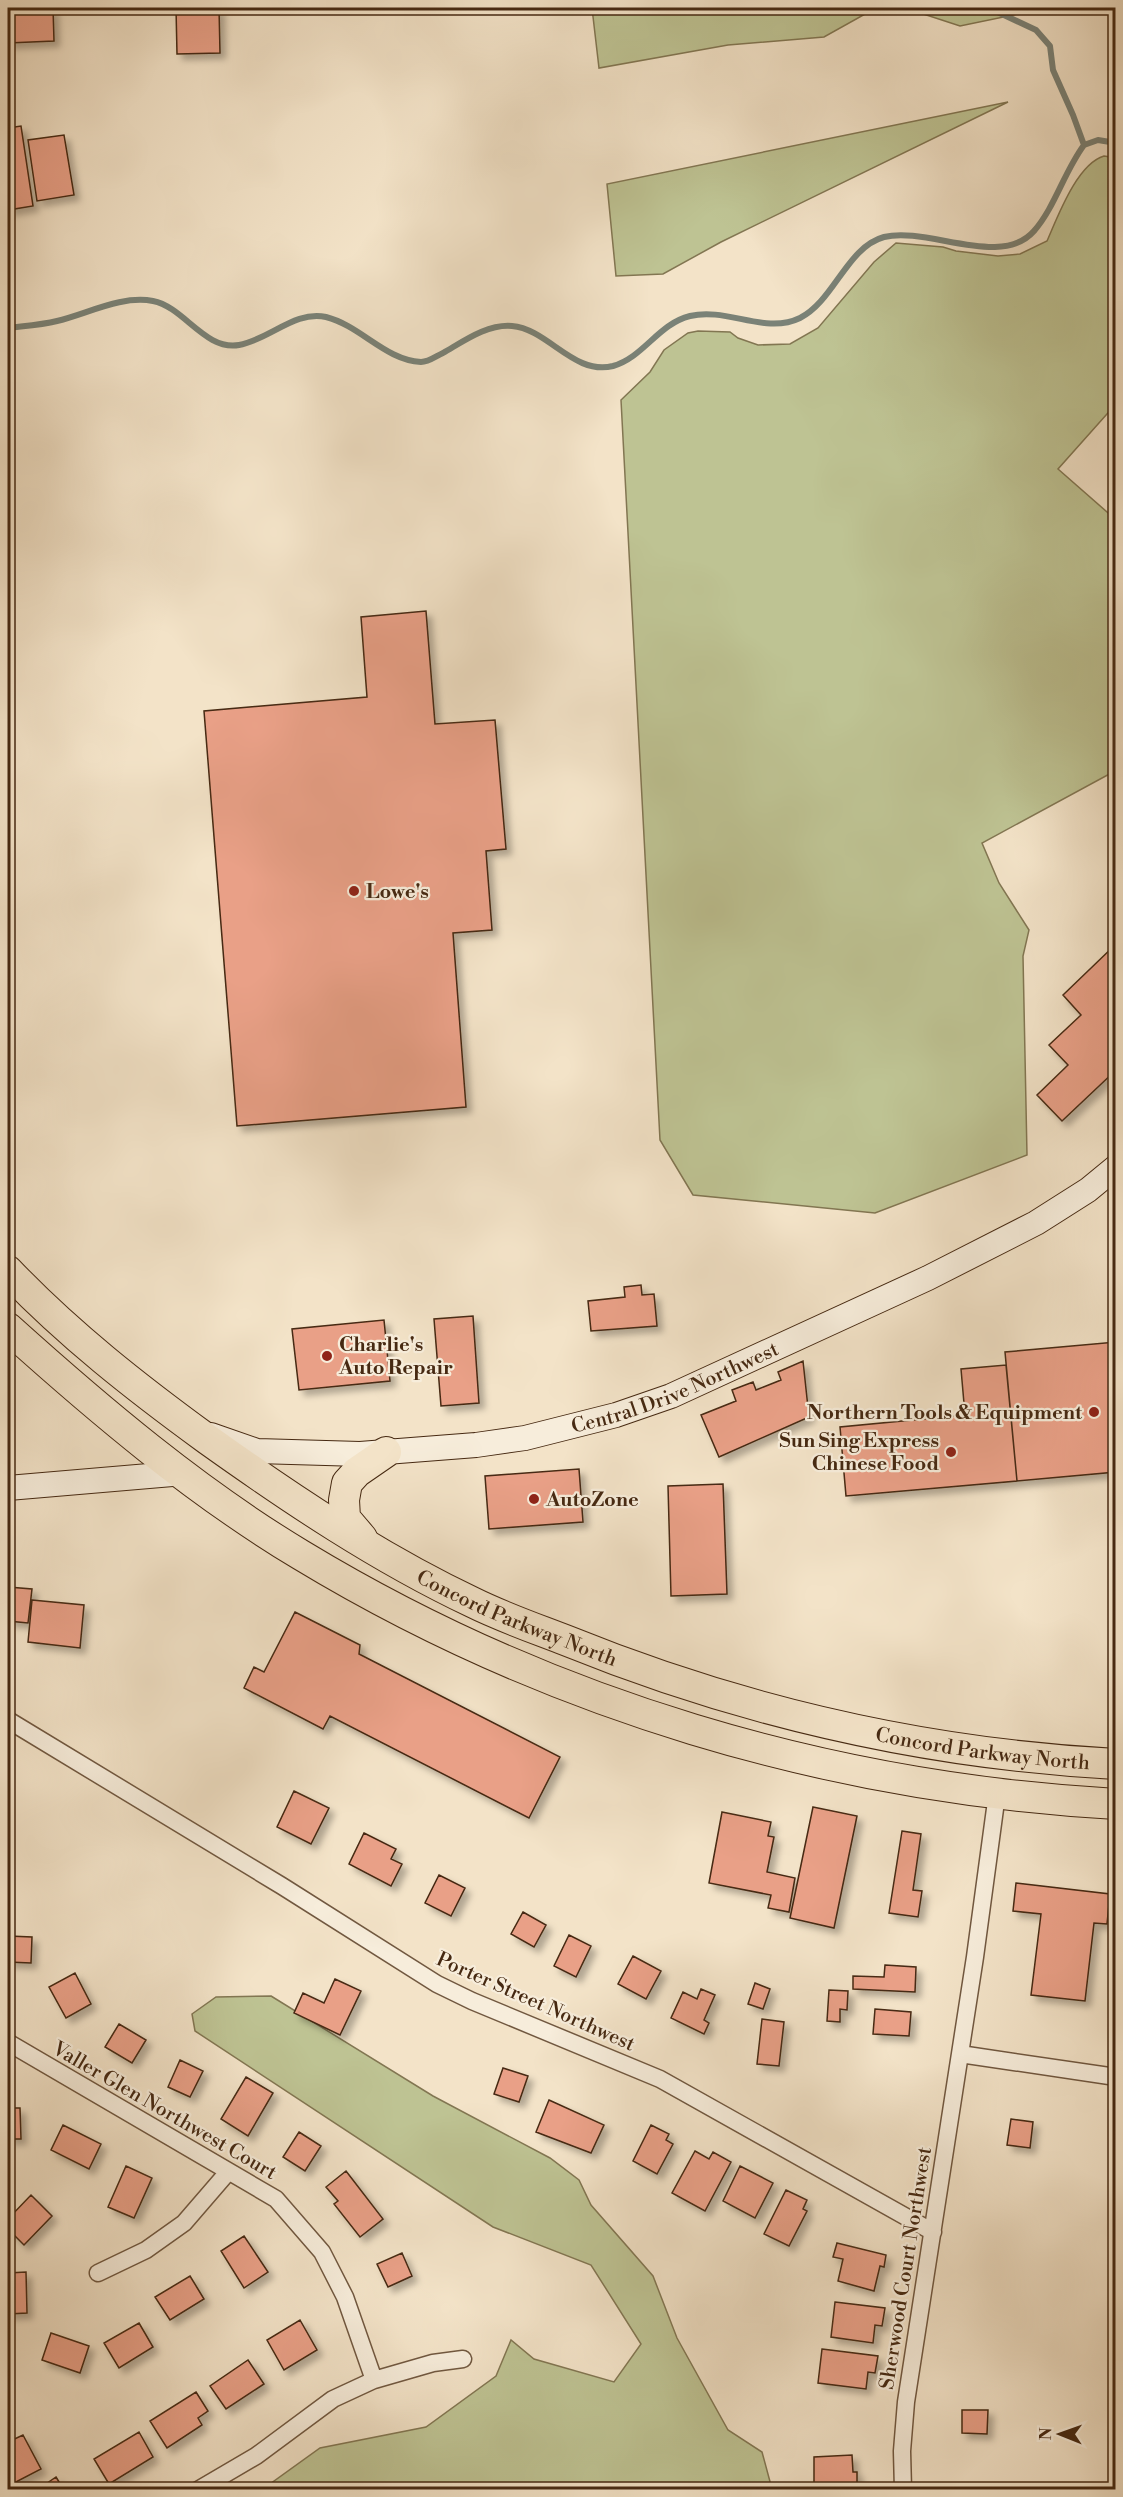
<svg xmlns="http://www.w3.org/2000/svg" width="1123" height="2497" viewBox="0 0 1123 2497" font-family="'Libre Bodoni',serif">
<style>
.green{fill:#bec393;stroke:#827652;stroke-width:1.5}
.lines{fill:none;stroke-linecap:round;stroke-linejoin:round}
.stream{stroke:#7a8277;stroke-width:6}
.building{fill:#e9a087;stroke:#462912;stroke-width:1.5;filter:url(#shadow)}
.street-casing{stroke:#715840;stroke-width:19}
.secondary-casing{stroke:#462912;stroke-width:26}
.highway-casing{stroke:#462912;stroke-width:32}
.street{stroke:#f7eddb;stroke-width:16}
.secondary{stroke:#f7eddb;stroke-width:24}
.highway{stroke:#f3e3c8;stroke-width:30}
.poi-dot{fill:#8f2418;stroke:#f7eddb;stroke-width:2}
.labels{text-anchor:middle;stroke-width:4.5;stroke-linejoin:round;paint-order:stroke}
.poi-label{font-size:20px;font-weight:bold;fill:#462912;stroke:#f7eddb;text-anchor:start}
.street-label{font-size:20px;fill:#462912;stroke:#f7eddb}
</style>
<defs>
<filter id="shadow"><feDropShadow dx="5.5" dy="5.5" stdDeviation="3" flood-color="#0004"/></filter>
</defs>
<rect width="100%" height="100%" fill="#f3e3c8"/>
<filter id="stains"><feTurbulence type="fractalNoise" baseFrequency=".00333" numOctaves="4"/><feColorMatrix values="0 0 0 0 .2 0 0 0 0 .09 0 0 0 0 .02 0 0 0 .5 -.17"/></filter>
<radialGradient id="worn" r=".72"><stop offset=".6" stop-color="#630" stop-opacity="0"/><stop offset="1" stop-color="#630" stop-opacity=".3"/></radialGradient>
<path class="green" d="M592,8h284l-52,29 -96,8 -129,23z
M905,8h142l-87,18z
M1008,102l-287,140 -58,32 -47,2 -9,-92z
M1104,156l12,2 -1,247 -57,64 57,50 1,40 -3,7 3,2 -1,203 -133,72 17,40 30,47 -6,26 4,199 -152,58 -182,-18 -33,-55 -39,-740 29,-28 14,-22 24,-17 10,-2 32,1 8,6 20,7 32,-1 28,-16 56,-66 22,-19 47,4 13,4 42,5 22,-2 27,-13c11,-25 30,-77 57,-85z
M271,1996l162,100 117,62 29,22 12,25 62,71 24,62 51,92 34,22 10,37h-509l57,-41 106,-21 70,-51 15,-36 23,19 80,23 27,-38 -50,-79 -98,-38 -298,-196 -3,-17 24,-17z"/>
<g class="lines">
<path class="stream" d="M989,8l47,22 14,16 3,24 20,45 11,30
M8,328c16,-2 33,-3 49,-7 30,-7 64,-26 96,-20 31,6 52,50 86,44 30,-5 56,-35 87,-28 35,9 59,43 95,45 8,0 15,-6 22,-9 21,-12 44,-29 69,-27 36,3 62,50 101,40 31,-9 45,-42 77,-50 37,-9 75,19 110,2 34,-17 47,-71 84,-81 43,-11 117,32 150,-6 21,-24 30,-59 50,-86l14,-5 18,3"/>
</g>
<path class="building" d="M8,8h45l1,33 -46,2z
M176,8h43l1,45 -43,1z
M21,126l12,80 -25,4v-82z
M64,135l10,60 -37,6 -9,-61z
M426,611l9,113 60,-4 11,129 -20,2 6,79 -39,3 13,174 -229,19 -33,-415 163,-14 -6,-80z
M1116,944v126l-54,51 -25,-26 31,-30 -19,-20 32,-30 -18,-20z
M641,1285l1,10 12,-1 3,32 -66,5 -3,-30 37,-4 -1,-10z
M473,1316l6,87 -38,3 -7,-87z
M384,1320l6,61 -91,9 -7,-61z
M1116,1342v130l-99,9 -12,-129z
M803,1361l6,56 -90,40 -18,-42 35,-14 -4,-11 21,-8 3,8 25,-10 -3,-8z
M1006,1365l11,116 -171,15 -6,-69 125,-12 -4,-46z
M579,1469l4,53 -94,7 -4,-53z
M723,1484l4,110 -56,2 -3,-110z
M8,1587l24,2 -4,34 -20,-2z
M32,1600l52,5 -4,43 -52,-6z
M295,1612l65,33 -1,9 201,103 -31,61 -199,-102 -7,13 -79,-41 10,-21 10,5z
M294,1791l35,17 -18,36 -34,-17z
M813,1807l44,9 -23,112 -44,-10z
M722,1812l49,10 -3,14 6,1 -7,35 28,6 -6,34 -21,-4 3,-13 -62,-12z
M902,1831l19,3 -8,56 9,1 -4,26 -29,-4z
M364,1833l32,16 -5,10 11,5 -11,22 -42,-22z
M439,1875l26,13 -14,28 -26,-13z
M1016,1883l94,11 -3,30 -13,-1 -9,78 -54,-6 10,-81 -28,-3z
M523,1912l23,13 -12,22 -23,-13z
M569,1935l22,11 -15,31 -22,-11z
M8,1936l24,1 -1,26 -23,-1z
M633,1956l28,15 -15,28 -28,-15z
M885,1965l31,2 -1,25 -62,-3v-13l31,1z
M75,1973l16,31 -25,14 -17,-31z
M335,1979l26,12 -21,44 -46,-22 9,-20 21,10z
M755,1983l15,6 -7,20 -15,-5z
M701,1989l14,6 -11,25 5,3 -5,11 -33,-16 12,-26 14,7z
M829,1990l19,1 -1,19 -7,-1v13l-13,-1z
M875,2009l36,3 -2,24 -36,-2z
M762,2019l22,3 -5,44 -22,-2z
M119,2024l27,16 -14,23 -27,-16z
M180,2060l23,11 -13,26 -22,-10z
M503,2068l25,8 -9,26 -25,-8z
M246,2077l27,16 -25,43 -27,-17z
M549,2100l55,25 -13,28 -55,-21z
M8,2108h12l1,31h-13z
M1011,2119l22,3 -3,26 -23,-3z
M63,2125l38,19 -12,25 -38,-19z
M651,2125l18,9 -3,6 7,4 -16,30 -24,-13z
M299,2132l22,14 -16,25 -22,-14z
M695,2151l14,8 4,-7 18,10 -26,49 -33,-18z
M126,2166l26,12 -18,40 -26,-11z
M740,2166l33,17 -18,35 -32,-17z
M346,2171l37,48 -23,18 -26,-33 4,-3 -12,-14z
M786,2190l21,10 -4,9 4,2 -18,35 -25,-12z
M31,2195l21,21 -28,29 -16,-16v-10z
M244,2236l24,36 -24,16 -23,-37z
M837,2243l49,12 -2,12 -4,-1 -6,25 -36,-10 5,-22 -10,-2z
M402,2253l10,23 -24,11 -11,-23z
M26,2272l1,41 -19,1v-41z
M190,2276l14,23 -34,21 -15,-23z
M835,2302l50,6 -3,18 -7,-1 -2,18 -42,-6z
M300,2320l17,30 -33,20 -17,-30z
M139,2323l14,24 -34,21 -15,-25z
M51,2333l38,13 -9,27 -38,-13z
M822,2349l56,7 -3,17 -7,-1 -2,17 -48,-6z
M248,2360l16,24 -38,25 -16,-23z
M196,2392l12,19 -10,7 4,7 -35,23 -17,-27z
M962,2410h26l-1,24 -25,-1z
M139,2432l14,25 -44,27 -15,-25z
M23,2435l18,34 -27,14 -6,-13v-28z
M852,2455l1,17h4v18h-43v-33z
M56,2477l8,13h-27z"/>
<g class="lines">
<g class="street-casing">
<path id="street" d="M8,1720l274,166 155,98 35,17 188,78 273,153
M9,2043l267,156 46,53 23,45 29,83
M960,2054l156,23
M98,2273l48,-23 38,-27 44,-51
M198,2490l58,-34 77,-57 41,-19 59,-17 30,-4
M903,2490l-1,-39 4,-49 69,-445 22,-163"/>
</g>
<g class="secondary-casing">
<g id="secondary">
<path id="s1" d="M211,1435l46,16 103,3 116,-9 49,-7 91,-23 55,-19 257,-118 108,-55 52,-33 28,-23"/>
<path d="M8,1488l176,-15"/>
</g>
</g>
<g class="highway-casing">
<g id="highway">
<path id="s2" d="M8,1271c60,63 129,117 199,168 84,60 172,119 265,163 30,15 62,26 93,38 175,71 361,114 551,124"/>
<path d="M8,1328c91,82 188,164 293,227 246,149 528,233 815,249"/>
<path d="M362,1538l-17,-20 -1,-18 3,-17 10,-11 29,-20"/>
</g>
</g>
<use href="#street" class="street"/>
<use href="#secondary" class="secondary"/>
<use href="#highway" class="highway"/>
</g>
<g class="poi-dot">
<circle cx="354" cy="891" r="6"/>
<circle cx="327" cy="1356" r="6"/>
<circle cx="1094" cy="1412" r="6"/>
<circle cx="951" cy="1452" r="6"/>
<circle cx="534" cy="1499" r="6"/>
</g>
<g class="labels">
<g class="poi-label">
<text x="366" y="898">Lowe's</text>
<text x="339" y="1351">Charlie's<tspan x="339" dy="23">Auto Repair</tspan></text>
<text x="1082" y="1419" text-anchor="end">Northern Tools &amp; Equipment</text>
<text x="939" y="1447" text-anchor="end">Sun Sing Express<tspan x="939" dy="23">Chinese Food</tspan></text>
<text x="546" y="1506">AutoZone</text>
</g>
<g class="street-label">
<text dy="7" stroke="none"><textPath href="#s1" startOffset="476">Central Drive Northwest</textPath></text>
<text dy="7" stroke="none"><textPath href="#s2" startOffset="620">Concord Parkway North</textPath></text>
<text dy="7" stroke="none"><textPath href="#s2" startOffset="1106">Concord Parkway North</textPath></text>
<text transform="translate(536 2001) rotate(24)" y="7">Porter Street Northwest</text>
<text transform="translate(165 2110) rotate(30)" y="7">Valler Glen Northwest Court</text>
<text transform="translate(905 2268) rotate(-81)" y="7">Sherwood Court Northwest</text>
</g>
</g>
<rect width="1123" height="2497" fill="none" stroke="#f3e3c8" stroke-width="30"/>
<rect x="9" y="9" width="1105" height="2479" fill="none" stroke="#462912" stroke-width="3"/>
<rect x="15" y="15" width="1093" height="2467" fill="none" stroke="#462912" stroke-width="1.5"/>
<g transform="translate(1060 2434) rotate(271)" stroke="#f7eddb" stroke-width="4.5" paint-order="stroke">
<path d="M0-4.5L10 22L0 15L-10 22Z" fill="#462912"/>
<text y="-9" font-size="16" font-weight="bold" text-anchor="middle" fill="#462912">N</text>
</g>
<rect width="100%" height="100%" filter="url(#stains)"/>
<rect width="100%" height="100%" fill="url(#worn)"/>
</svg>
